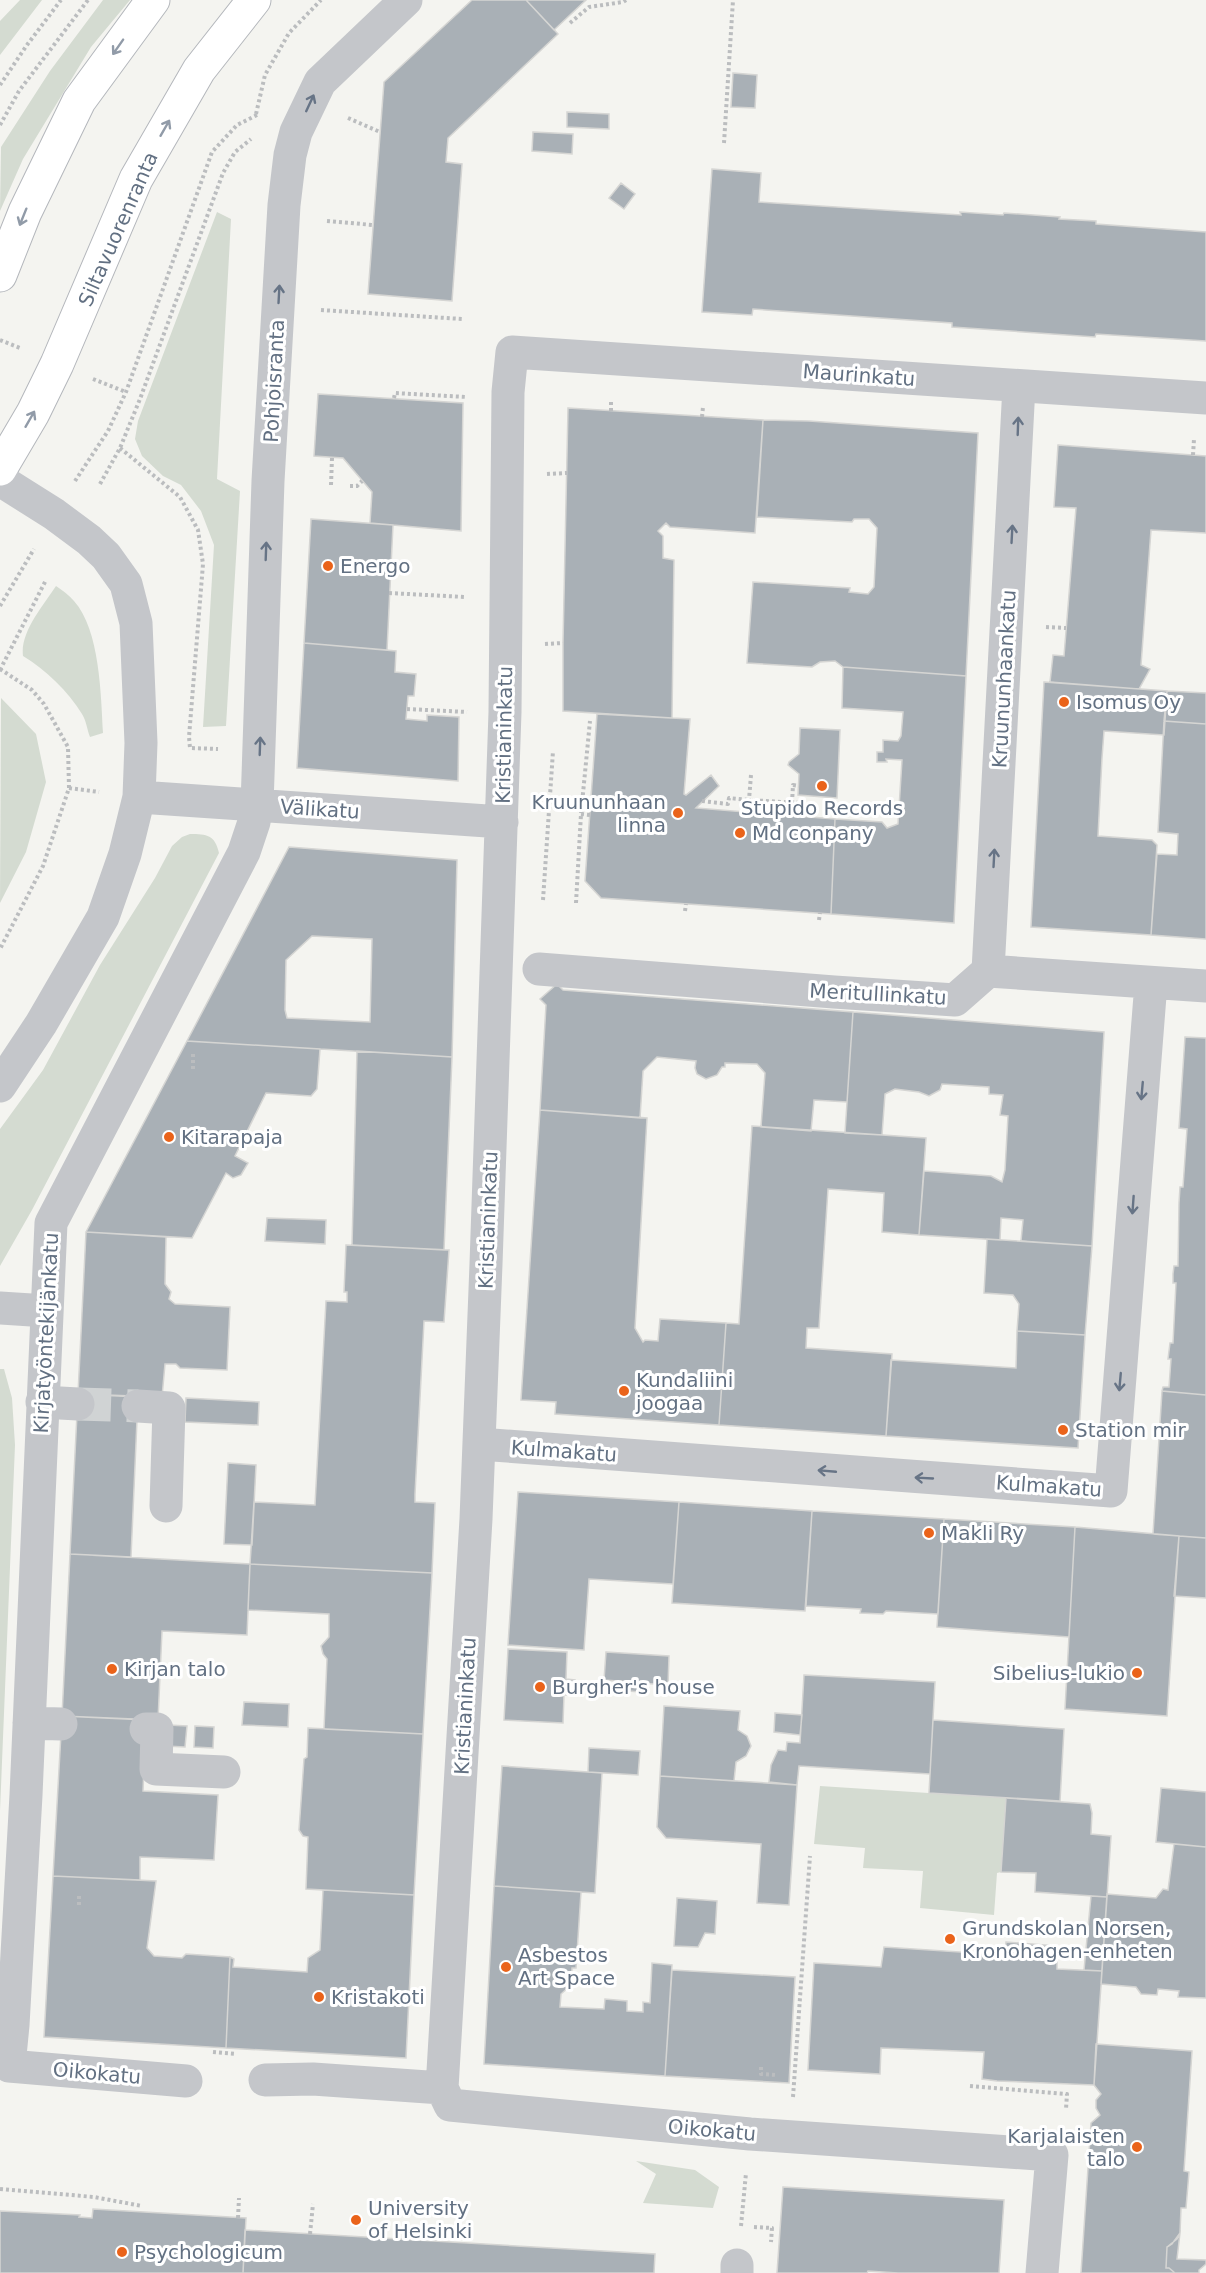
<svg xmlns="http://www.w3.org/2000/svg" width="1206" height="2273" viewBox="0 0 1206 2273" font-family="'DejaVu Sans',sans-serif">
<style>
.green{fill:#d4dbd1}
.building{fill:#a9b0b6;stroke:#d5d5d3;stroke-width:1.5;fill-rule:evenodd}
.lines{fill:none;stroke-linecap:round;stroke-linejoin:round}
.minor-tunnel{stroke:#d0d3d4;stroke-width:33;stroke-dasharray:33 16;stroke-linecap:butt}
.major-casing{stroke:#b4b7bc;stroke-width:35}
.path{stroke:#bbbdbf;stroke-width:4;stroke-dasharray:3 3;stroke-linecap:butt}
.minor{stroke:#c4c6ca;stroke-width:33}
.major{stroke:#fff;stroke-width:33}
.oneway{stroke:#919ba8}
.oneway2{stroke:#677486}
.poi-dot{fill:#ea631a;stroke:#fff;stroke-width:2}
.labels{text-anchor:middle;stroke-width:6;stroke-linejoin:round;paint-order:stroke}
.street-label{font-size:20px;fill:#627082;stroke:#fff}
.poi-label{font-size:20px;fill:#627082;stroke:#fff;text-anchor:start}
</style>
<rect width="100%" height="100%" fill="#f4f4f0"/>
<path class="green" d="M20,0h22l-42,55v-34z
M103,0h27l-39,47 -68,112 -23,52 1,-64 49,-76z
M217,212l14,7 -14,260 23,12 -14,235 -23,1 11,-182 -13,-34 -20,-26 -18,-9 -21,-20 -7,-17 3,-18z
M56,586c6,4 13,9 18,15 26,29 27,94 29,132l-13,4c-3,-8 -4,-17 -8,-23 -14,-23 -36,-44 -59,-58 -3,-24 20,-50 33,-70z
M1,698l35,36 10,48 -20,70 -26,51z
M190,834c17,0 25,1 29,19l-187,357 -32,56v-137l43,-59 57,-105 55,-87 17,-32 10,-9z
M0,1369h4l8,29 3,47 -15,366z
M820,1786l186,12 -5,74 -4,1 -3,42 -74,-7 3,-37 -60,-3 2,-20 -51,-4z
M636,2161l59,9 24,17 -6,21 -70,-5 13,-29z"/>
<path class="building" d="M472,0h54l32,34 -110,104 -2,24 16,2 -10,137 -84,-7 16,-212z
M526,0h60l-32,30z
M733,73l24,2 -2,33 -24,-1z
M567,112l42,2v15l-42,-2z
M533,132l40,2 -1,20 -40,-3z
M712,169l49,4 -2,29 202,13 -1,-3 43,3 1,-2 56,4 -1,2 37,2v3l110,8v109l-110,-7 -1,3 -143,-10v-4l-199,-14 -1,6 -50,-3z
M621,183l14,11 -11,15 -15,-11z
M318,394l145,9 -2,128 -91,-8 2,-31 -29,-34 -29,-2z
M568,408l195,12 -8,113 -85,-6 -4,-4 -8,8 5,5v22l11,2 -2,158 -109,-7v-68z
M763,420l46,1 169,12 -12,243 -123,-9 -8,-6 -15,1 -8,5 -65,-4 6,-81 97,6 -1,4 19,2 6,-7 3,-59 -8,-9h-15l-2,3 -95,-5z
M1058,445l148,11v77l-55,-3 -10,135 9,4 -11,20 -89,-7 3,-27 11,1 12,-148 -22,-1z
M311,519l82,6 -6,125 -83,-7z
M304,643l92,8 -1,21 21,2 -2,22h-6l-2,23 21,2v-6l32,2 -1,64 -161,-13z
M843,667l123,9 -12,247 -123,-9 4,-95 47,3 5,6 11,-4 4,-64 -16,-1 1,3h-10v-10h6v-12l15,1 3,-5 2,-24 -61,-4z
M1044,682l123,9 -3,44 -60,-4 -2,27 -4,78 54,4 5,5 -6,90 -120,-8z
M1167,691l39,2v31l-42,-3z
M597,714l93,5 -6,75 2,1 25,-20 8,11 -23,22 139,11 -4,95 -230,-16 -16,-17z
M1164,721l42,3v215l-55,-4 6,-81 20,1 1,-21 -20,-2z
M800,728l40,2 -3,68 -39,-3 1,-21 -11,-9 1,-3 10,-8z
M289,847l168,13 -5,197 -265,-16zM312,936l60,3 -2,83 -83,-4 -2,-8 1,-50z
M557,984l6,6 290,22 -6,90 -33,-2 -3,31 -50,-4 4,-54 -8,-9 -32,-1v4h-3l-5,8 -11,4 -9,-5 -2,-6 1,-7 -39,-4 -14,14 -3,47 -100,-8 6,-105 -6,-6z
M853,1012l251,20 -12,214 -71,-5 2,-21 -22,-2 -1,22 -81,-5 5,-64 67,5 11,6 3,-12 3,-54 -8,-1 3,-20 -14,-1v-7l-47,-3 -2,6 -11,6 -10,-4 -24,-3 -10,5 -3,41 -37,-2z
M1185,1037l21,1v357l-44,-4 1,-4h6l2,-28h-3l2,-16h3l3,-60h-3v-9l1,-8h4l1,-63 1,-16h3l4,-58 -8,-1z
M187,1041l133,8 -3,40 -6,7 -45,-3 -31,63 13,7 -7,12 -8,3 -7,-5 -34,65 -106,-6z
M357,1051l95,6 -8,193 -92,-5z
M540,1110l107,8 -12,210 8,14 2,-2 13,1 2,-22 66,4 -7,102 -164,-11 1,-12 -35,-2z
M752,1126l174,12 -7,97 -37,-3 2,-39 -56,-4 -9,139h-12l-1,20 86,6 -6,82 -167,-11 7,-102 13,1z
M267,1218l59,2 -1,24 -60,-3z
M86,1232l80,5 -1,47 6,8 -2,7 6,5 55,3 -3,63 -47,-2 -4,-4h-11l-3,33 -84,-3z
M987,1239l105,7 -7,89 -68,-4 2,-27 -6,-9 -29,-2z
M346,1245l103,5 -5,72 -20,-1 -9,173v8l20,1 -3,70 -182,-9 4,-62 61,3 11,-204 21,1v-10h-3z
M1017,1331l68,4 -7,113 -192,-12 5,-76 125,8z
M1162,1391l44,4v143l-53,-4z
M78,1394l60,3 -7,160 -61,-3z
M186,1398l73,4 -1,23 -73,-3z
M228,1463l28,2 -4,80 -28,-1z
M518,1492l161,10 -6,82 -84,-5 -5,71 -76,-5z
M679,1502l133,9 -7,100 -133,-8z
M812,1511l132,8 -6,95 -52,-3 -3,3 -23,-1 1,-4 -55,-3z
M944,1519l131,8 -6,110 -132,-10z
M1075,1527l104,9 -12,180 -102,-7z
M1179,1536l27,2v60l-32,-2z
M70,1554l180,10 -3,71 -85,-4 -4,89 -96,-4z
M250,1564l182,9 -9,161 -99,-5 3,-70 -4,-5 -2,-8 8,-9v-23l-81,-4z
M508,1649l59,3 -1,27 9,1 -1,15h-10l-1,28 -59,-3z
M606,1652l63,4 -1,29 -28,-2 -1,9 -9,-1 1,-9 -27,-2z
M804,1675l131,7 -5,92 -131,-8 -2,19 -28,-3 2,-17 7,-15 8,1 1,-9 13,1z
M244,1702l45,2 -1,23 -46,-2z
M664,1706l76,5 -2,19 9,6 4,10 -5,10 -10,6 -2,19 -74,-5z
M775,1713l27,2 -2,20 -26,-3z
M62,1716l84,4 -3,71 75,4 -4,65 -74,-3v23l-87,-4z
M933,1720l131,9 -4,72 -131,-8z
M168,1725l19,1 -2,21 -19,-1z
M195,1726l19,1 -1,21 -19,-1z
M308,1728l115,6 -9,161 -108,-6 2,-52 -5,-1 -4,-6 5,-71 3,-2z
M589,1748l51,3 -2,24 -50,-3z
M502,1766l100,7 -7,120 -101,-7z
M660,1776l137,9 -8,120 -32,-2 4,-59 -95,-6 -9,-11z
M1161,1788l45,4v55l-50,-5z
M1006,1798l84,6 2,9 -1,21 20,2 -4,61 -72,-5 1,-19 -35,-1z
M1174,1844l32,3v151l-28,-1 1,-6 -21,-2 -1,6 -16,-1 -5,-7 -35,-3 6,-90 49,4 7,-9 5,1z
M53,1876l103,5 -9,67 7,8 28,2 4,-4 44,3 -4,91 -182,-11z
M494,1886l87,6 -5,76h-4l-1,17 -10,9 -1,13 44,2 1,-10 22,2v10l16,1v-10l7,1 2,-40 20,2 -7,111 -181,-12z
M323,1890l91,5 -8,163 -180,-10 4,-91 4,2 -1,8 74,5 1,-14 12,-8z
M1091,1896l16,1 -5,74 -18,-1z
M677,1898l40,3 -2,33 -10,-1 -7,14 -24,-1z
M1006,1942l51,4v23l45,2 -8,114 -97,-4 -15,-2 2,-27 -103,-4 -1,26 -72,-4 6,-107 67,4 3,-20 121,8z
M672,1970l123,7 -6,106 -124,-7z
M1096,2044l96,7 -8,120 5,1 -3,36h-5l-1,25 -3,6 -10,8 -1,21h3l6,5h-94l10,-150 9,-8 -4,-7v-8l5,-6 -7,-9z
M783,2187l221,13 -5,73h-101l-30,-2 -1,2h-90z
M93,2209l153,9 -3,55h-243v-62l80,4 -1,2 13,1z
M245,2230l410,24 -1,19h-411z
M1180,2233l-3,26 29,1v4l-7,6v3h-24l-6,-5h-3l1,-21 5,-3z"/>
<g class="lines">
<path class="minor-tunnel" d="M78,1404l60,2"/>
<g class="major-casing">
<path id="major" d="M0,275l25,-63 54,-111 74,-101
M0,469l33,-56 24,-49 79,-185 63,-109 55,-70"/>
</g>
<path class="path" d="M570,23l19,-16 34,-5 3,-2
M0,85l27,-40 34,-45
M256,114l9,-39 24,-42 32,-33
M348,118l32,14
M0,125l19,-34 69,-91
M724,143l9,-143
M327,221l46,4
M321,310l141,9
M0,340l20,8
M93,379l33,13
M394,398l1,-5 72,4
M611,402v9
M702,417l1,-10
M120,448l60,49 18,33 5,34 -14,173 1,11 28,1
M1193,455l1,-16
M547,474l20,-1
M75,481l33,-50 18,-39 86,-240 25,-27 22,-11
M100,484l20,-36 20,-49 83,-226 12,-21 16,-13
M331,485l1,-27
M350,486h7l5,-5
M389,593l76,4
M0,606l34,-57
M1046,627l20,1
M545,644l18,-1
M0,669l32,21 12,14 24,43 1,41 -26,78 -43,83
M0,670l46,-90
M407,709l60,3
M751,775l-2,25 51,3 -1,13
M69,788l30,4
M702,801l26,3 1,-6 20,2
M792,803l1,-18 6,1
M751,812l2,-11
M581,814l9,1
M543,900l10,-149
M576,903l5,-89 9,-93
M685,911l1,-7
M819,920l1,-7
M193,1069v-16
M79,1905v-10
M213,2052l23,2
M761,2067v7l16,1
M970,2086l97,8 -1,15
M793,2097l17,-241
M0,2189l94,8 48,9
M238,2218l1,-20
M741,2226l5,-53
M754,2227l18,1 -1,14
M310,2234l3,-30"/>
<path class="minor" d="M0,480l54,34 35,26 17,16 20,28 10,39 5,120 -2,54 -14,57 -22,63 -62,107 -41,62
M139,797l363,25
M539,969l295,23 121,8 33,-29 218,15
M988,971l31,-585
M0,1308l47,3
M42,1402l36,2
M138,1406l31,2 -3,98
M479,1444l632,47 40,-508
M29,1723l32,1
M146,1729h11l-1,40 68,3
M265,2080l48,-1 129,9
M186,2081l-177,-15 4,-41 13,-230 25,-572 193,-371 10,-30 3,-17 11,-324 16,-276 6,-50 6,-23 24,-50 86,-82
M737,2273v-8
M1042,2273l10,-118 -302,-21 -300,-29 -8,-17 34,-569 10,-255 19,-552 3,-320 4,-40 694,46"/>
<use href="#major" class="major"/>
</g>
<defs><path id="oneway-shaft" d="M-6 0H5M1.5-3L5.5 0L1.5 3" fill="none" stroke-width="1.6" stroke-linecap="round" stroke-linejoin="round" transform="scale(1.5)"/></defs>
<g class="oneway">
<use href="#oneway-shaft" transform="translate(118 47) rotate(125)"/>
<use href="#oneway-shaft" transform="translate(165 128) rotate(-60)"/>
<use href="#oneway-shaft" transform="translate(23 217) rotate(112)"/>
<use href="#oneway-shaft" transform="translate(30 419) rotate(-60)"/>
</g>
<g class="oneway2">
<use href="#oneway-shaft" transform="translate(310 103) rotate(-65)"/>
<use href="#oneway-shaft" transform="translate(279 294) rotate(-87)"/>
<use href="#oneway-shaft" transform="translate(1018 426) rotate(-88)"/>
<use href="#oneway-shaft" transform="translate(1012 534) rotate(-87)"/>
<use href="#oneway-shaft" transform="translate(266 551) rotate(-88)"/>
<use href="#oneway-shaft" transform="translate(260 746) rotate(-88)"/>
<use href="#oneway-shaft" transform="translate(994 858) rotate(-87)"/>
<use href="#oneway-shaft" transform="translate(1142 1091) rotate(95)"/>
<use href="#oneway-shaft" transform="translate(1133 1205) rotate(94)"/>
<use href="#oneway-shaft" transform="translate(1120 1382) rotate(95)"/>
<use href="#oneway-shaft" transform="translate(827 1471) rotate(-175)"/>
<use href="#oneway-shaft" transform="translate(924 1478) rotate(-177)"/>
</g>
<g class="poi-dot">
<circle cx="328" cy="566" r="6"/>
<circle cx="1064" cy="702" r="6"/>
<circle cx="822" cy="786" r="6"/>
<circle cx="678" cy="813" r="6"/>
<circle cx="740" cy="833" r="6"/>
<circle cx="169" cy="1137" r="6"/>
<circle cx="624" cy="1391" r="6"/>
<circle cx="1063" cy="1430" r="6"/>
<circle cx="929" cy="1533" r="6"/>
<circle cx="112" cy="1669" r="6"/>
<circle cx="1137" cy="1673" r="6"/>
<circle cx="540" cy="1687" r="6"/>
<circle cx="950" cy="1939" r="6"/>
<circle cx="506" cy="1967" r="6"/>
<circle cx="319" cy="1997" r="6"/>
<circle cx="1137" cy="2147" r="6"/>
<circle cx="356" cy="2220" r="6"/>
<circle cx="122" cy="2252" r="6"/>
</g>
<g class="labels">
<g class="street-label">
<text transform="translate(118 229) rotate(-66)" y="7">Siltavuorenranta</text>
<text transform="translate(859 375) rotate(4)" y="7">Maurinkatu</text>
<text transform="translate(274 381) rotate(-87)" y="7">Pohjoisranta</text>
<text transform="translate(1004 679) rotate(-87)" y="7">Kruununhaankatu</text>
<text transform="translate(504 735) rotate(-89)" y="7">Kristianinkatu</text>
<text transform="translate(320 809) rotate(4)" y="7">Välikatu</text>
<text transform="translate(878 994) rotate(3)" y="7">Meritullinkatu</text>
<text transform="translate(488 1220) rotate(-88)" y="7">Kristianinkatu</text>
<text transform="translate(46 1333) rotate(-87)" y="7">Kirjatyöntekijänkatu</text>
<text transform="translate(564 1451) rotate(4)" y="7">Kulmakatu</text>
<text transform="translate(1049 1486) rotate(4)" y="7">Kulmakatu</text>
<text transform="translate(465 1706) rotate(-87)" y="7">Kristianinkatu</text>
<text transform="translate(97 2073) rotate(5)" y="7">Oikokatu</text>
<text transform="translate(712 2130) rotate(5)" y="7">Oikokatu</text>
</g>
<g class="poi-label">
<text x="340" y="573">Energo</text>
<text x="1076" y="709">Isomus Oy</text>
<text x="666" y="809" text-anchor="end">Kruununhaan<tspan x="666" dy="23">linna</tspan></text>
<text x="822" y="815" text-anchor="middle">Stupido Records</text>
<text x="752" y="840">Md conpany</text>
<text x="181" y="1144">Kitarapaja</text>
<text x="636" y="1387">Kundaliini<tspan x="636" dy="23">joogaa</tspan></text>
<text x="1075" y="1437">Station mir</text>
<text x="941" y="1540">Makli Ry</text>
<text x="124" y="1676">Kirjan talo</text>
<text x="1125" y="1680" text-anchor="end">Sibelius-lukio</text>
<text x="552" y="1694">Burgher's house</text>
<text x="962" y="1935">Grundskolan Norsen,<tspan x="962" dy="23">Kronohagen-enheten</tspan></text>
<text x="518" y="1962">Asbestos<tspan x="518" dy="23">Art Space</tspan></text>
<text x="331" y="2004">Kristakoti</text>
<text x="1125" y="2143" text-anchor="end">Karjalaisten<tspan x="1125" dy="23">talo</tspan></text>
<text x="368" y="2215">University<tspan x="368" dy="23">of Helsinki</tspan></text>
<text x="134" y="2259">Psychologicum</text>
</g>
</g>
</svg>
